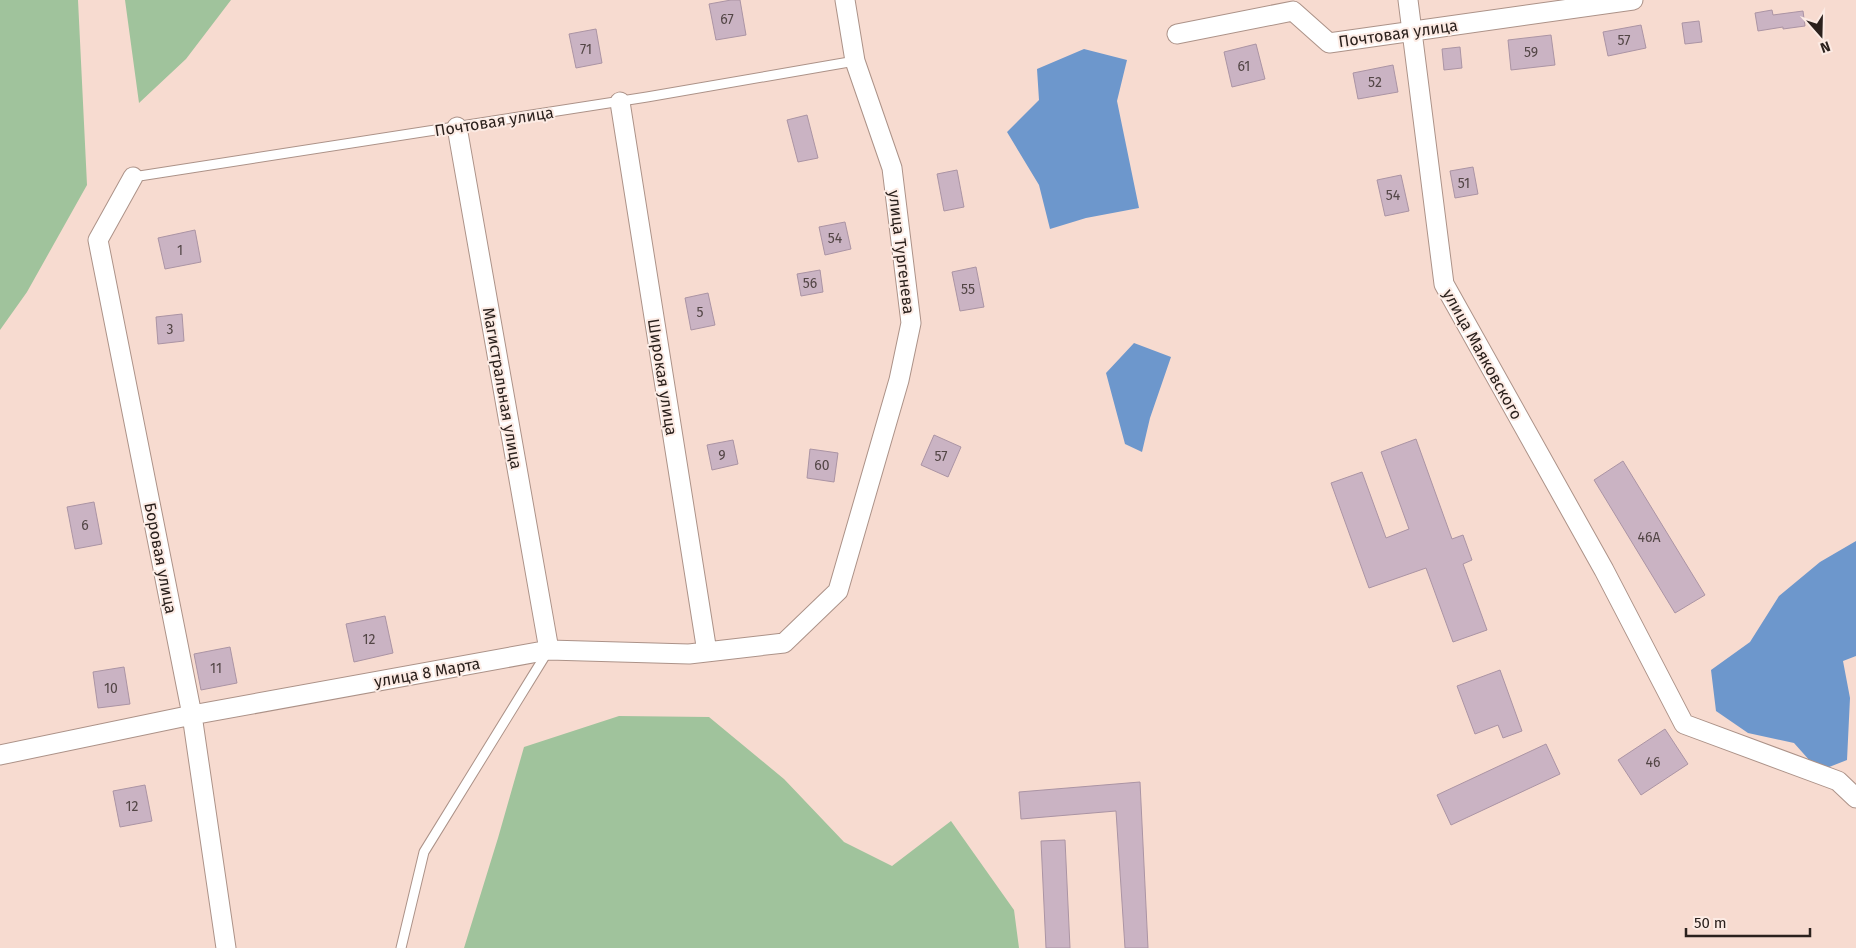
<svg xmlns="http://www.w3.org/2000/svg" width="1856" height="948" viewBox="0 0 1856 948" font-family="'Fira Sans',sans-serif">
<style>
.green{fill:#a0c39c}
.water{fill:#6d97cc}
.building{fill:#cab3c3;stroke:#ab94a4}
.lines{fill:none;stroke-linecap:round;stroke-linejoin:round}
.lane-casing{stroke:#ac9288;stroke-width:11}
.street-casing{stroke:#ac9288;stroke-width:21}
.lane{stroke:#fff;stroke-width:9}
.street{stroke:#fff;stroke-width:19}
.labels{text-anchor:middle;stroke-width:4;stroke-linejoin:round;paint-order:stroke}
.number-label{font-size:14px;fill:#534646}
.street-label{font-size:16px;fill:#2b211d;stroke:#fcebe4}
</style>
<rect width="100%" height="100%" fill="#f7dbd0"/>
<path class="green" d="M0,0h78l9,185 -60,107 -27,38z
M125,0h106l-45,59 -47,44z
M619,716l90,1 75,62 60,63 48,24 59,-45 63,89 5,38h-555l34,-110 26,-91z"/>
<path class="water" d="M1084,49l43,11 -10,41 22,107 -53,10 -36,11 -11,-44 -32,-53 32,-32 -2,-31z
M1134,343l37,14 -21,61 -8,34 -17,-8 -19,-71z
M1856,541v115l-13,5 7,37 -3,62 -28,11 -25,-28 -46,-10 -32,-22 -5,-41 39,-28 29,-46 41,-34z"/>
<path class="building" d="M731,0h9l6,35 -30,5 -7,-36z
M1772,10l1,5 30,-4 2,15 -22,3v-2l-25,4 -3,-18z
M1699,21l3,21 -17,2 -3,-21z
M1641,25l5,23 -38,8 -5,-24z
M596,29l6,34 -26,5 -7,-34z
M1551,35l4,30 -44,5 -3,-30z
M1256,44l9,35 -33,8 -8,-35z
M1460,47l2,21 -18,2 -2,-21z
M1393,65l5,27 -40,7 -5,-26z
M807,115l11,43 -20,4 -11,-42z
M1473,167l5,27 -23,4 -5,-27z
M957,170l7,37 -20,4 -7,-37z
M1401,175l8,36 -24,5 -8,-36z
M845,222l6,27 -26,6 -6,-28z
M195,230l6,32 -36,7 -7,-31z
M976,267l8,40 -24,4 -8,-39z
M820,270l3,22 -22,4 -4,-22z
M708,293l7,32 -24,5 -6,-32z
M182,314l2,27 -26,3 -2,-27z
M934,435l27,12 -13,30 -27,-12z
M1416,439l36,100 11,-4 9,25 -9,4 24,66 -34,12 -27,-74 -57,20 -38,-105 31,-11 24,66 23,-9 -28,-77z
M733,440l5,24 -26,6 -5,-25z
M810,449l28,4 -4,29 -27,-4z
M1623,461l82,134 -30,18 -81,-133z
M94,502l8,42 -27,5 -8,-42z
M385,616l8,37 -39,9 -8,-38z
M230,647l7,36 -36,7 -7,-36z
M124,667l6,37 -32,4 -5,-36z
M1500,670l22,61 -19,7 -5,-13 -23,9 -18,-48z
M1665,729l23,35 -47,31 -23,-35z
M1546,744l14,30 -109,51 -14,-30z
M1140,782l8,166h-23l-9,-137 -95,8 -2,-27z
M145,785l7,36 -32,6 -7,-36z
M1065,840l5,108h-24l-5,-107z"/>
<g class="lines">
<g class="lane-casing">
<path id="lane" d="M133,177l514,-80 208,-36
M401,948l23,-96 124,-201"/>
</g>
<g class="street-casing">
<path id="street" d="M1408,0l36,284 160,286 80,154 154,57 18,17
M1177,34l116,-23 36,32 304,-43
M620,102l87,550
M457,127l92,523
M133,177l-35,63 94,475 34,233
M0,755l192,-40 357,-65 140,4 95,-11 54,-52 61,-211 12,-57 -19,-155 -37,-107 -10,-61"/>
</g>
<use href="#lane" class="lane"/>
<use href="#street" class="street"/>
</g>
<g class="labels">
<g class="number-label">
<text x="727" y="24">67</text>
<text x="1624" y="45">57</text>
<text x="586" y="54">71</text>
<text x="1531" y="57">59</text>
<text x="1244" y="71">61</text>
<text x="1375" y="87">52</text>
<text x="1464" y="188">51</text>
<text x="1393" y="200">54</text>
<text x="835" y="243">54</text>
<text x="180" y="255">1</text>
<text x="810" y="288">56</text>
<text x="968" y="294">55</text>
<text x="700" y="317">5</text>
<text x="170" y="334">3</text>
<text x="722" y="460">9</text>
<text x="941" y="461">57</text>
<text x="822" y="470">60</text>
<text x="85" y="530">6</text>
<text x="1649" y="542">46А</text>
<text x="369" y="644">12</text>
<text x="216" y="673">11</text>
<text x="111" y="693">10</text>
<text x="1653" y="767">46</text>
<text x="132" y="811">12</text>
</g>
<g class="street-label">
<text transform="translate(1398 33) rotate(-8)" y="6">Почтовая улица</text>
<text transform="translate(494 121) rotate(-9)" y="6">Почтовая улица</text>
<text transform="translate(902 252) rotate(83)" y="6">улица Тургенева</text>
<text transform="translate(1483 354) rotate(61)" y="6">улица Маяковского</text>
<text transform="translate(663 377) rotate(81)" y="6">Широкая улица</text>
<text transform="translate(503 388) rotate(80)" y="6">Магистральная улица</text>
<text transform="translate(161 558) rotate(79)" y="6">Боровая улица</text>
<text transform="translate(427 672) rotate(-10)" y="6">улица 8 Марта</text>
</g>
</g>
<g transform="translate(1821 35) rotate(160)" stroke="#fcebe4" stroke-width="4" paint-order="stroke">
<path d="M0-4L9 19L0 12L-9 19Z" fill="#2b211d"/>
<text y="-8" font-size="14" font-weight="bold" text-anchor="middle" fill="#2b211d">N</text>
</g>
<path d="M1686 928v8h124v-8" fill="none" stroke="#2b211d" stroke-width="2.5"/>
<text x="1694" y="928" font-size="15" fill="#2b211d" stroke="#fcebe4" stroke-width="4" paint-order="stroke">50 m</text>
</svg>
